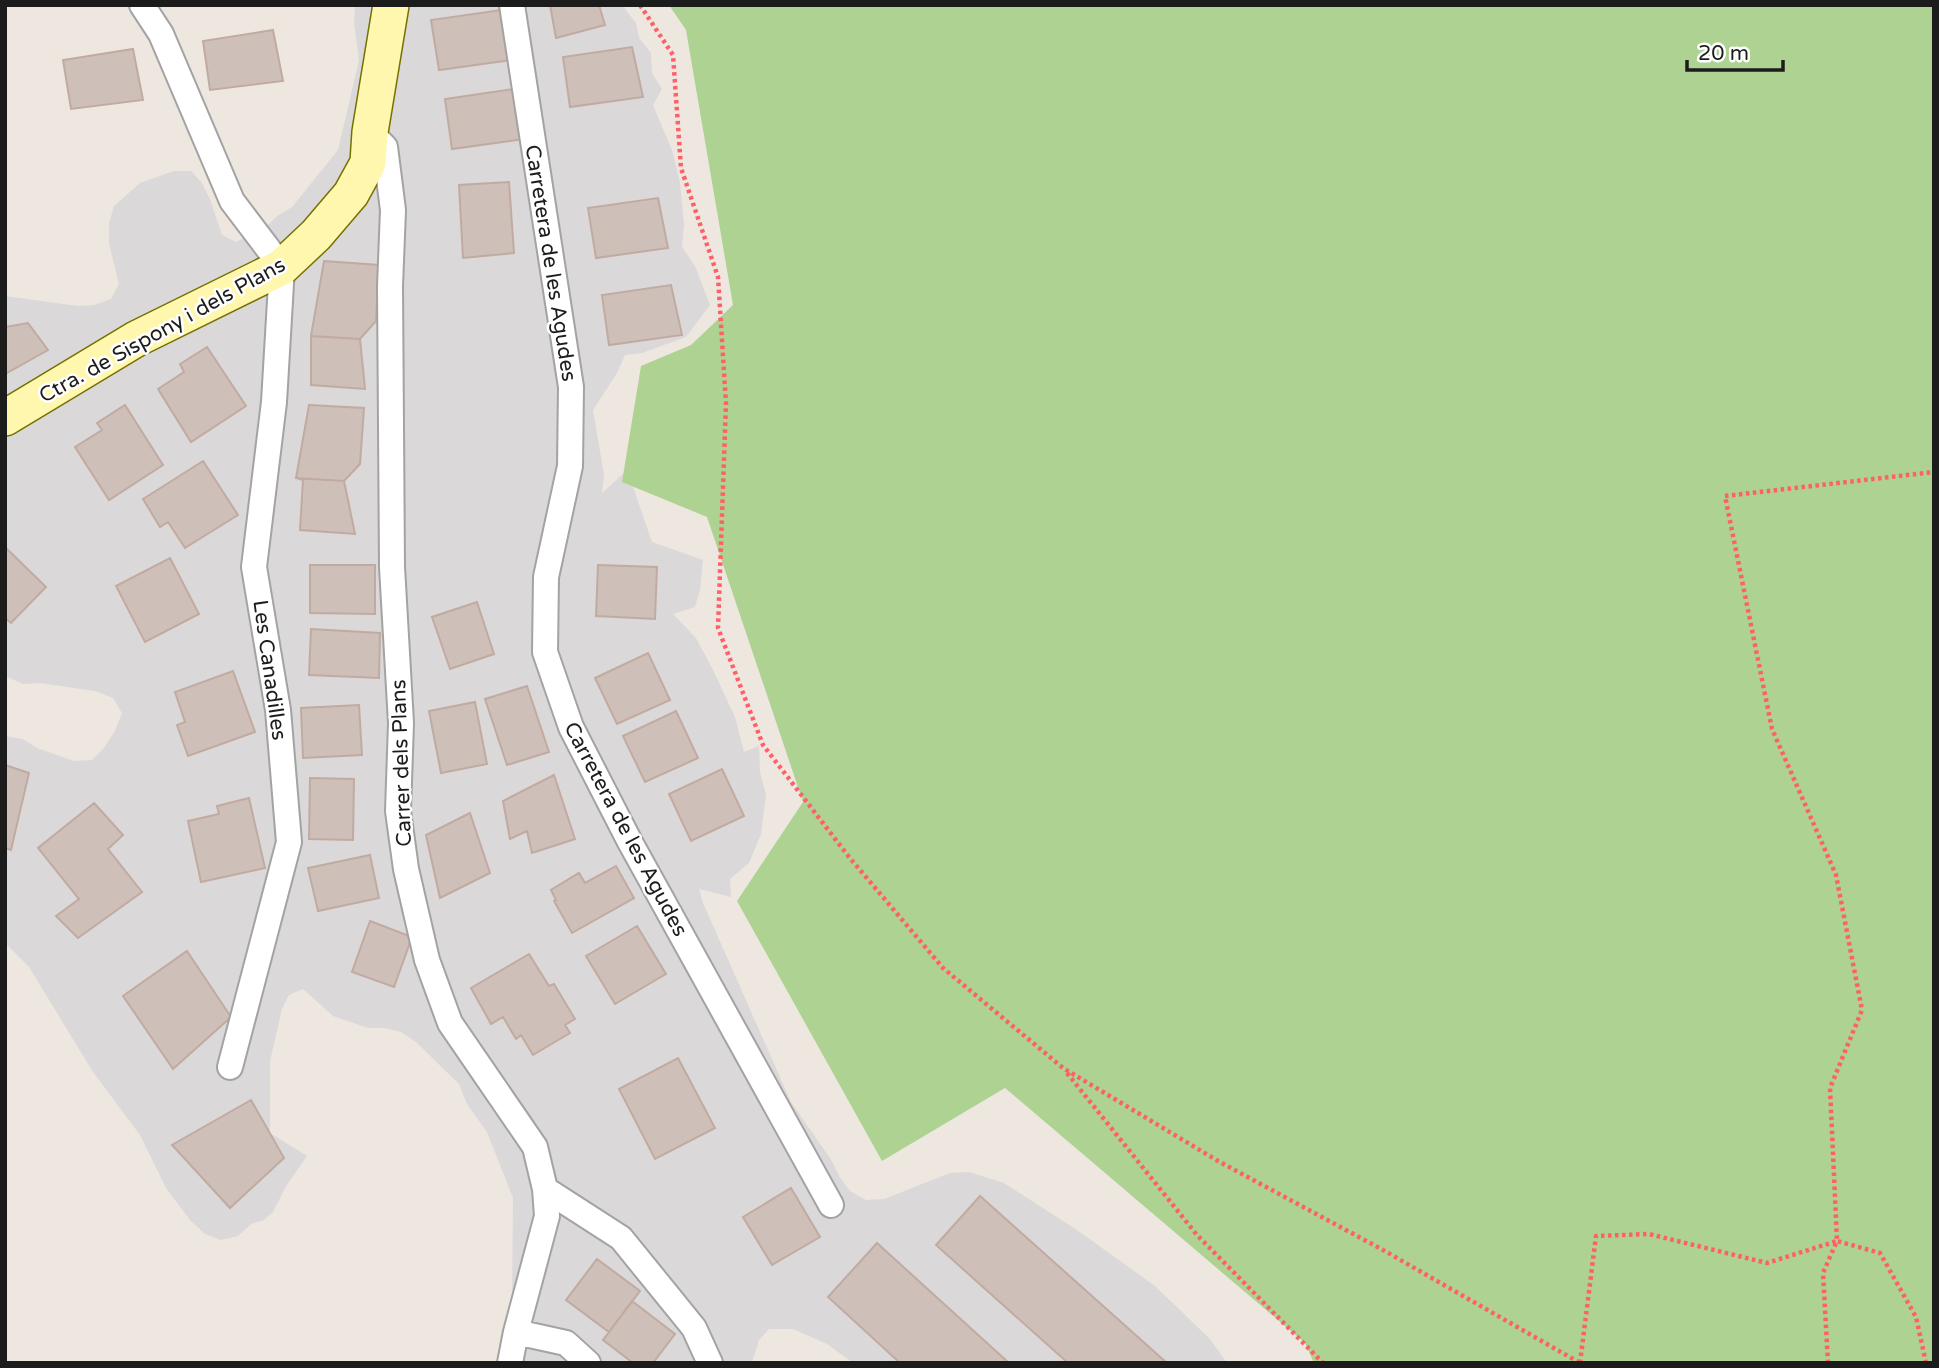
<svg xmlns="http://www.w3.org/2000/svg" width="1939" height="1368" viewBox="0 0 1939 1368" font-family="'Varela Round',sans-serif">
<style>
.residential{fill:#dad8d9}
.forest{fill:#aed291}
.building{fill:#cebfb9;stroke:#c1aba1;stroke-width:2}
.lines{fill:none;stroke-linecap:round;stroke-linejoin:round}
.street-casing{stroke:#a3a3a3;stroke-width:28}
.secondary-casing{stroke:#757100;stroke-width:38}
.path{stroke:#ff6068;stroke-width:4.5;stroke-dasharray:3.5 3.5;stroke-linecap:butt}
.street{stroke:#fff;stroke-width:24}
.secondary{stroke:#fff7ad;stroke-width:35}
.labels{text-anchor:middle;stroke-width:5;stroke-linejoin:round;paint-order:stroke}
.street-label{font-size:21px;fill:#1c1c1c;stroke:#fff}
</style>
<rect width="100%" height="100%" fill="#eee7e0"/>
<path class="residential" d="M355,5h267l14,18 3,15 12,15 1,20 10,16 -9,16 19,45 8,33 4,42 -2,22 13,19 15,39 -24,32 -44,16 -17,2 -8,18 -24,37 11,65 -2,18 21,-19 10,13 19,55 51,18 -3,30 -5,17 -22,7 23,24 16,30 23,49 9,35 15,-6 1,26 6,23 -5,39 -12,29 -19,16 1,18 -32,-8 4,14 88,199 41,59 7,15 11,15 16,9 18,-1 66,-26 19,-1 35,11 73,47 78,56 55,53 17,24h-374l-26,-19 -34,-15h-24l-10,11 -7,23h-250l10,-52 1,-113 -26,-66 -20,-28 -8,-20 -43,-42 -15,-10 -17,-4h-16l-35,-12 -30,-27 -14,6 -7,14 -12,52v72l37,23 -21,30 -13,26 -9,8 -13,4 -13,12 -17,4 -16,-6 -15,-14 -24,-32 -26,-53 -47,-63 -64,-105 -24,-24v-207l18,3 14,9 37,13 18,-1 11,-11 12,-18 7,-18 -9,-15 -18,-7 -55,-8 -17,1 -18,-8v-380l73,10 16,-1 17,-6 8,-15 -10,-40v-21l5,-17 26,-23 34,-12h17l11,12 8,16 12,36 14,7 30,-15 11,-11 15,-9 46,-57 21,-90 -5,-38z"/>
<path class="forest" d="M669,5h1265v1358h-620l-9,-20 -300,-255 -123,73 -145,-260 66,-99 -96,-285 -85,-35 19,-116 50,-21 42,-40 -47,-275z"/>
<path class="building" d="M550,5h49l6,20 -49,13z
M501,10l10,50 -72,10 -8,-50z
M273,30l10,51 -73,9 -7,-49z
M632,47l11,50 -73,10 -7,-50z
M133,49l10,51 -72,9 -8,-49z
M514,89l11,50 -73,10 -7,-50z
M509,182l5,71 -51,5 -4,-73z
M658,198l10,50 -72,10 -8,-50z
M324,261l55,4 -3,56 -16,18 -49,-3z
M671,285l11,50 -73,10 -7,-50z
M28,323l20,27 -43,24v-47z
M311,336l49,3 5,50 -54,-4z
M207,347l39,59 -55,36 -33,-53 26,-17 -4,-8z
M125,405l38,60 -54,35 -34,-53 27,-17 -5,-7z
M309,405l55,3 -4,56 -16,17 -48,-3z
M203,461l35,54 -53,33 -17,-26 -8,5 -17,-28z
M296,478l48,3 11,53 -55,-4 3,-50z
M5,547l41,40 -35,36 -6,-5z
M170,558l29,56 -54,28 -29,-56z
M310,565h65v49l-65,-1z
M598,565l59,2 -2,52 -59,-3z
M477,602l17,52 -44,15 -18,-52z
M311,629l69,4 -1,45 -70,-3z
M648,653l22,47 -53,24 -22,-46z
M233,671l22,61 -67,24 -11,-31 8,-3 -10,-30z
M527,686l22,66 -42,13 -22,-66z
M475,702l12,62 -46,9 -12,-62z
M359,705l3,50 -59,3 -2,-50z
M676,711l22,47 -53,24 -22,-46z
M5,765l24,8 -18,77 -6,-2z
M722,769l22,47 -53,25 -22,-47z
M554,775l21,64 -43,14 -5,-22 -17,8 -7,-38z
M310,778l44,1 -1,61 -44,-1z
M249,798l16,70 -64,14 -13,-61 31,-7 -2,-8z
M94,803l29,32 -15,14 34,43 -64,46 -22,-22 23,-17 -41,-51z
M470,813l20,60 -50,25 -14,-63z
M370,855l9,43 -61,13 -10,-43z
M616,866l18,32 -62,35 -18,-32 2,-1 -5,-10 28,-17 6,10z
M370,921l42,16 -18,50 -42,-15z
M637,926l29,48 -51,30 -29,-48z
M187,951l44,66 -58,52 -50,-73z
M529,954l20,32 5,-2 21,35 -10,6 5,8 -37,22 -12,-20 -5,4 -13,-22 -12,7 -20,-36z
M678,1058l37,70 -60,31 -36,-70z
M251,1100l33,58 -54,50 -58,-63z
M791,1188l29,49 -48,28 -29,-48z
M980,1196l187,167h-99l-132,-118z
M877,1243l132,120h-109l-72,-66z
M597,1259l43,32 -31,41 -43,-32z
M632,1301l43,33 -22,29h-20l-30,-23z"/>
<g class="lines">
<g class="street-casing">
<path id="street" d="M142,5l19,29 71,167 50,66 -8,135 -20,165 24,143 11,132 -59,225
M512,5l59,382 -1,79 -24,111 -1,75 26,75 59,115 201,363
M370,132l15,15 8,63 -3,76 2,281 9,156 -3,88 8,58 21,91 23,63 85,124 10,42 2,27 -31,116 -6,31
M545,1189l76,49 73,90 16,35
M516,1332l50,11 22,20"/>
</g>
<g class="secondary-casing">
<path id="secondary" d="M5,418l131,-79 146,-72 34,-32 35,-41 17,-31 2,-31 21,-127"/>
</g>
<path class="path" d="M640,5l33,50 8,113 37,109 8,126 -8,225 45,117 86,112 94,111 120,100 155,93 165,89 197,113
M1067,1073l130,162 126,128
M1580,1363l16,-127 53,-2 118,29 70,-22 -7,-153 32,-78 -26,-135 -64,-146 -47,-233 209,-24
M1828,1363l-5,-90 14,-32 43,12 36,64 10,46"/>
<use href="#street" class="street"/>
<use href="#secondary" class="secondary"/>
</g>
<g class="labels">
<g class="street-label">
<text transform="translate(551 263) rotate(81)" y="7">Carretera de les Agudes</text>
<text transform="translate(162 330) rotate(-29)" y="7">Ctra. de Sispony i dels Plans</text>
<text transform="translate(270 670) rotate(82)" y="7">Les Canadilles</text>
<text transform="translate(401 763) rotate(-92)" y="7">Carrer dels Plans</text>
<text transform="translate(626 829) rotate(62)" y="7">Carretera de les Agudes</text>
</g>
</g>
<rect width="1939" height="1368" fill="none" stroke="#1c1c1c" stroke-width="14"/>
<path d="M1687 60v10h96v-10" fill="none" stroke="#1c1c1c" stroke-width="3.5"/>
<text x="1698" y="60" font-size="21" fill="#1c1c1c" stroke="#ffffff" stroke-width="5" paint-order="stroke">20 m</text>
</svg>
